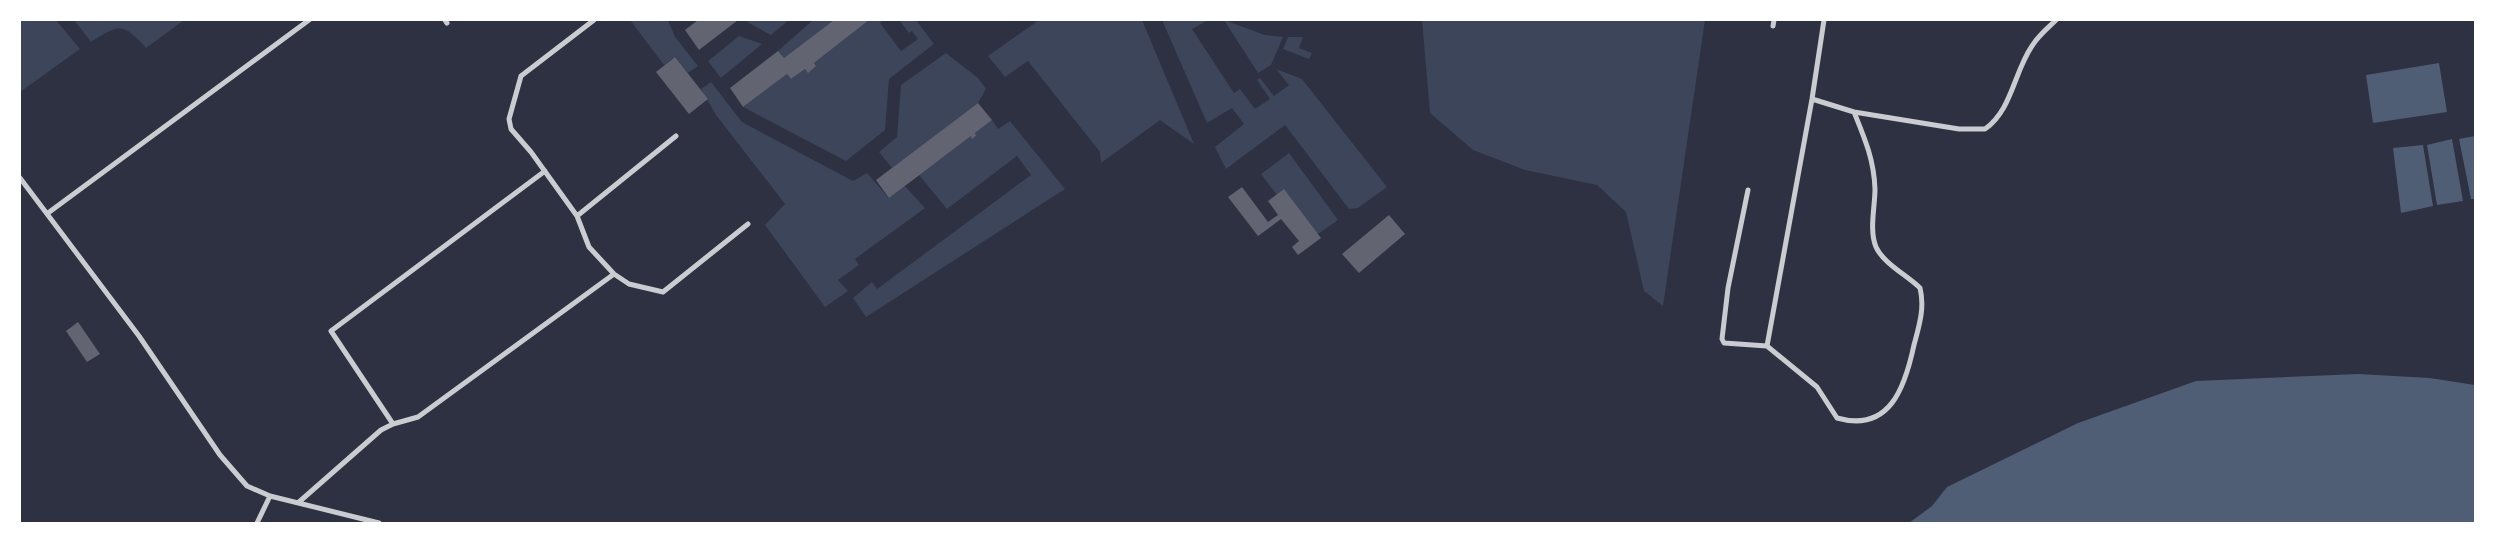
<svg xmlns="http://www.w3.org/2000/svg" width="2495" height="543" viewBox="0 0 2495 543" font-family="Mulish,sans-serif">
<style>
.green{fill:#3c4559}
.water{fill:#4f5d75}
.building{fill:#626471}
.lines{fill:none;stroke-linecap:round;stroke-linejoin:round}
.minor{stroke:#caccd0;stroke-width:5}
</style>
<rect width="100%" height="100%" fill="#2d3142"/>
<path class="green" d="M20,20h36l24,29 -60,43z
M74,20h110l-38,28c-23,-26 -27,-24 -55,-6z
M630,20h38l7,17 23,29 -10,7 -13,-16 -11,8z
M749,20h40l-18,15 -24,-13z
M813,20l20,1 -49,37 -6,-7z
M869,20h14l-3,3 21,28 17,-12 -6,-8 -3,2 -10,-13h17l18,24 -45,35 -4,51 -39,31 -103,-54 44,-33 4,5 14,-10 3,3 8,-6 -2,-3z
M1039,20h103l52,124 -34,-24 -59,43 -1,-11 -72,-91 -23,16 -17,-21z
M1162,20h46l-16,9 42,64 6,-4 15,20 15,-10 -13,-19 3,-2 14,18 15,-11 -13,-16 26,10 85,108 -29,21 -9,1 -64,-84 -59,44 -11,-22 29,-23 -12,-16 -25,15z
M1224,20l41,15 18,2 -12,28 -13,8z
M1422,20h283l-42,286 -19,-15 -18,-79 -29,-27 -72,-15 -52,-20 -43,-37z
M739,36l23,8 -41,34 -13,-17z
M1288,37h15l-4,11 13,5 -3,6 -26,-10z
M946,53l32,25 8,11 -8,14 -86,65 -13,-16 18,-15 4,-52z
M711,82l31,40 111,59 14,-8 22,25 16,-12 20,22 -70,51 4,6 -21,15 10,11 -23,16 -60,-82 20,-21 -69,-89 -15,-26z
M992,120l6,9 12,-8 55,68 -199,128 -13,-19 19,-16 5,7 154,-114 -14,-19 -70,53 -28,-34 52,-39 2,2 3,-2 -1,-3z
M1289,153l49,67 -20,14 -41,-39 -16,-21z"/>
<path class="water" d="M2439,63l8,49 -74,11 -7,-48z
M2475,136v63h-4l-12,-60z
M2452,139l11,62 -26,4 -10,-60z
M2423,145l10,61 -32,7 -8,-65z
M2358,374l72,4 45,7v138h-566l23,-17 15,-19 131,-64 118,-42z"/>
<path class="building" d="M698,20h40l-39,30 -14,-20z
M834,20h35l-55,43 2,3 -8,7 -3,-4 -14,10 -4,-5 -44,33 -13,-19 48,-37 6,7z
M675,57l33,42 -19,15 -33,-42z
M978,103l14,17 -17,13 1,3 -4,3 -1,-3 -82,62 -13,-18z
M1242,187l26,35 10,-7 -10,-14 16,-12 37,49 -23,17 -6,-8 7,-6 -18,-22 -23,17 -30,-39z
M1389,215l16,19 -46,39 -17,-19z
M78,322l22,32 -13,8 -21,-31z"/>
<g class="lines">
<path class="minor" d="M445,20l2,3
M594,20l-73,56 -12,43 2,10 20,23 46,64 12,31 25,27 15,10 34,8 85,-68
M1773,26l1,-6
M1812,99l42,13 105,17h26c27,-19 29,-57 47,-83 6,-10 16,-18 24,-26
M20,178l119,158 81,119 27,31 23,10 109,27
M1748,190l-20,98 -6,51 2,4 43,3 50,41 20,31c53,15 68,-31 77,-73 5,-19 11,-37 6,-57 -12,-12 -37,-25 -44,-41 -7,-17 -1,-40 -1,-58 -1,-29 -10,-50 -21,-77
M48,213l261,-193
M577,216l99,-80
M1767,346l45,-247 12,-79
M393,424l-62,-93 214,-160
M299,502l82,-72 12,-6 25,-7 196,-143
M257,523l13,-27"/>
</g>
<rect width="2495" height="543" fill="none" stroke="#ffffff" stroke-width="42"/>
</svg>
